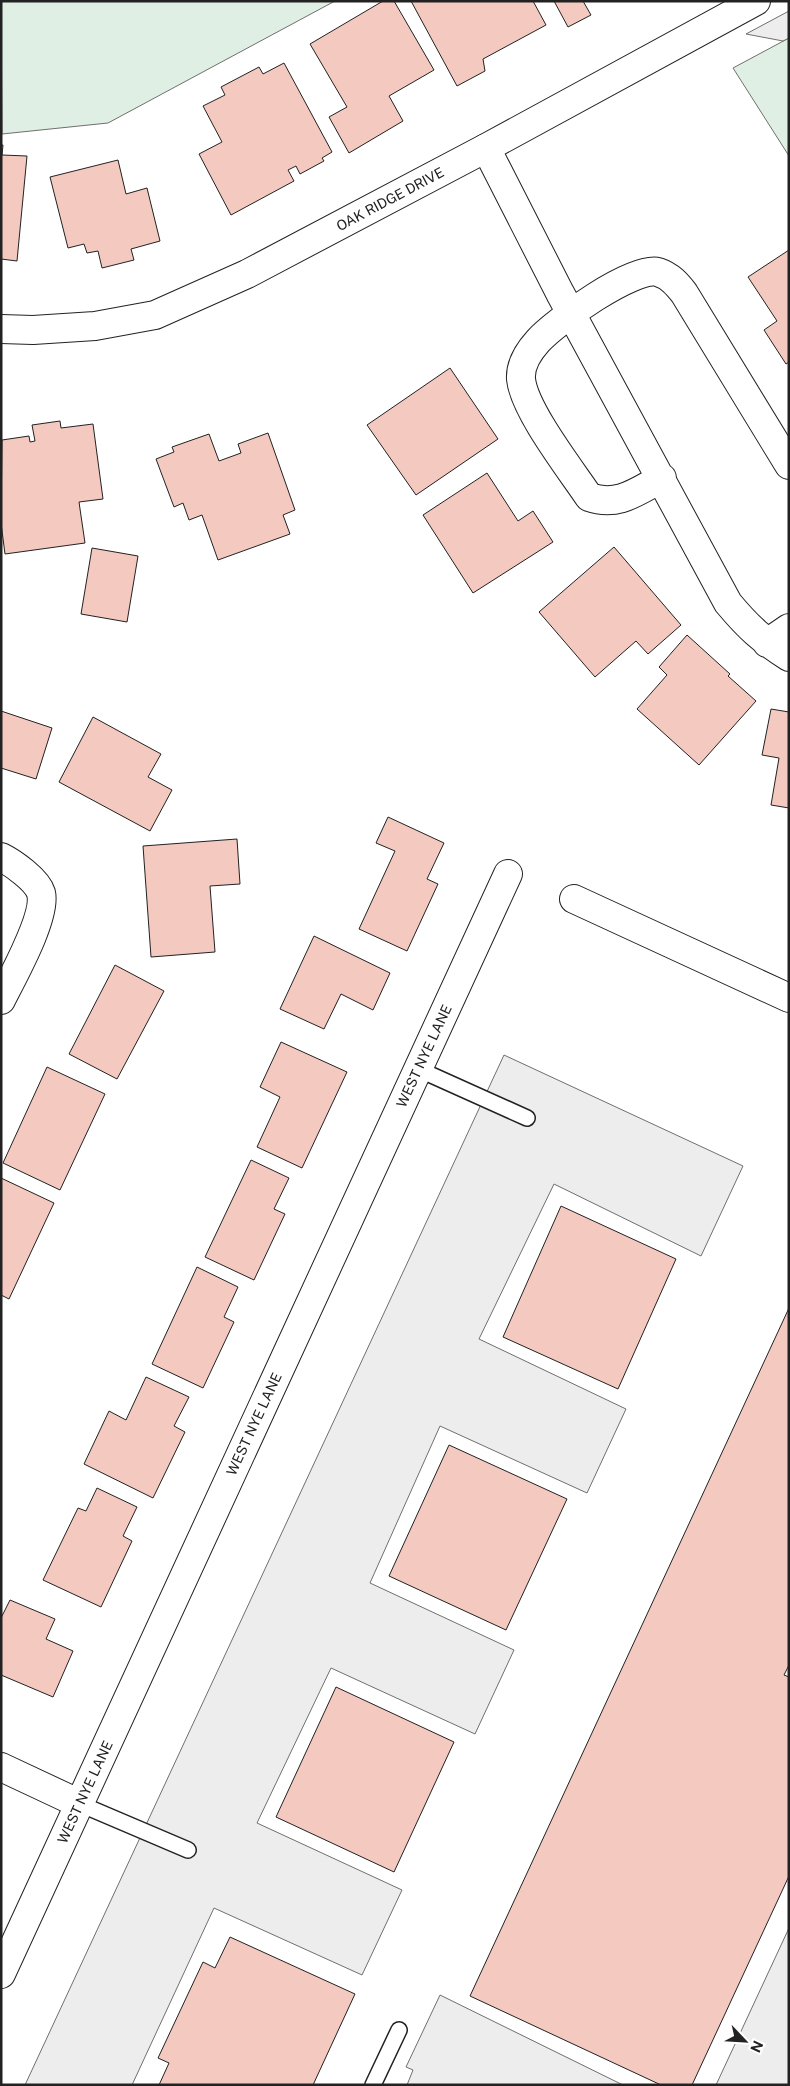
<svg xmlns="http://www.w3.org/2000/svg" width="790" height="2086" viewBox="0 0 790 2086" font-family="'Public Sans',sans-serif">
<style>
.green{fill:#e0efe3;stroke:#6f6f6f}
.parking{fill:#ededed;stroke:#6f6f6f}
.building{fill:#f3c9c0;stroke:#222}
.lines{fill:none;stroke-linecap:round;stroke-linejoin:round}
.service-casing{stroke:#222;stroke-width:18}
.minor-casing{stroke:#222;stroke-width:30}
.tertiary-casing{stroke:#222;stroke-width:30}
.service{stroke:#fff;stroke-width:15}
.minor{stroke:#fff;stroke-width:28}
.tertiary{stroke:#fff;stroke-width:28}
.labels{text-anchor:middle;stroke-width:4;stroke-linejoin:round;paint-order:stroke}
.street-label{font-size:14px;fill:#222;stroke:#fff}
</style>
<rect width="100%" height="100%" fill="#fff"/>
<path class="green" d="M1,1h334l-227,122 -106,11z
M789,38v118l-56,-88z"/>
<path class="parking" d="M789,11v27l-6,3 -37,-7z
M504,1055l239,111 -42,90 -147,-72 -75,155 147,70 -39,84 -147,-67 -70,157 144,67 -39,84 -144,-66 -74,155 145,67 -40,85 -148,-67 -82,177h-107z
M789,1928v157h-73z
M440,1995l183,90h-216l6,-15 -7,-3z"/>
<path class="building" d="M383,1h11l40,69 -45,26 14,25 -54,32 -20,-36 18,-10 -37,-63z
M411,1h122l13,24 -63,34 2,12 -28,15z
M554,1h29l8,14 -23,12z
M284,63l48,89 -10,6 2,3 -24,13 -4,-8 -8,4 6,11 -63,34 -32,-61 23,-12 -19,-36 22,-11 -4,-8 38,-20 4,7z
M1,145h2l-1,10 25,1 -10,105 -16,-2z
M118,160l8,34 21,-6 13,53 -29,8 3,11 -32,8 -4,-17 -11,2 -3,-9 -16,4 -18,-71z
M789,250v112l-3,2 -22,-34 13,-9 -29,-44z
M450,368l48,71 -82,56 -49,-70z
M60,421l1,7 32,-4 10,75 -24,3 6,41 -80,11 -4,-31 1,-83 27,-4 1,6 5,-1 -3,-16z
M268,433l27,77 -12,5 7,19 -72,26 -16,-45 -13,5 -6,-17 -9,4 -18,-48 18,-7 -2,-5 37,-13 10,27 22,-8 -3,-9z
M487,473l31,48 15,-10 20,31 -80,51 -50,-78z
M614,547l67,78 -33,29 -12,-13 -41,36 -56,-65z
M92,548l46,8 -11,66 -46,-8z
M687,635l43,39 -2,2 28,25 -57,64 -62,-56 30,-34 -8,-8z
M771,709l18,3v96l-18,-3 8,-47 -17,-3z
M1,711l51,17 -16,51 -35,-11z
M93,717l68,37 -13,23 24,13 -22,41 -91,-49z
M388,817l56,26 -17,36 11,5 -31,67 -48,-22 36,-78 -19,-8z
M237,839l3,45 -30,2 5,66 -64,5 -8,-111z
M314,936l76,37 -17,37 -32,-16 -17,35 -44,-20z
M115,965l49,26 -47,88 -48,-25z
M281,1042l66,30 -45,96 -45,-21 23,-50 -20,-10z
M47,1067l58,27 -45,96 -57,-27z
M251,1160l38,18 -15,31 11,5 -31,66 -49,-23z
M1,1178l53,25 -45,96 -8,-4z
M561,1206l115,53 -58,130 -115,-52z
M197,1267l41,20 -14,30 10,5 -31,66 -51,-24z
M789,1308v357l-5,10 5,2v199l-97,209h-31l-191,-89z
M146,1377l43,20 -15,29 11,6 -32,66 -69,-34 25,-53 17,9z
M449,1445l118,54 -61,131 -117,-54z
M97,1488l40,19 -14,29 9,5 -31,66 -58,-27 35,-72 8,3z
M10,1600l45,19 -9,20 27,12 -20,46 -52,-22v-57z
M336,1687l118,55 -60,130 -118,-55z
M230,1937l125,57 -42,91h-154l10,-22 -11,-5 45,-96 12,6z"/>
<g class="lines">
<g class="service-casing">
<path id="service" d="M418,1069l109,49
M80,1804l108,46
M373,2085l26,-55"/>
</g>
<g class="minor-casing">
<path id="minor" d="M486,148l74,145 168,310c20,24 34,37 61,54
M662,478c-26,14 -44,29 -73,19 -18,-27 -65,-87 -68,-118 -1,-14 8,-28 17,-38 17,-19 95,-75 120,-69 12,4 19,12 26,21l105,172
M767,643l22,-15
M1,857c12,6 36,23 40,36 6,23 -29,85 -40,107
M574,899l215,99
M1,1767l79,37
M1,1974l507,-1100"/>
</g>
<g class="tertiary-casing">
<path id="tertiary" d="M1,329l32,1 62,-4 60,-11 92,-41 239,-126 270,-147"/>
</g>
<use href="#service" class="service"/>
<use href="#minor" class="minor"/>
<use href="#tertiary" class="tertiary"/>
</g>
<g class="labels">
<g class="street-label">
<text transform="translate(390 199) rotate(-28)" y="5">OAK RIDGE DRIVE</text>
<text transform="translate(424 1056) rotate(-65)" y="5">WEST NYE LANE</text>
<text transform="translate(254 1424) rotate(-65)" y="5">WEST NYE LANE</text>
<text transform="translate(85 1792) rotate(-65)" y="5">WEST NYE LANE</text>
</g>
</g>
<rect width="790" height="2086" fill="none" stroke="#222222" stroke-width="5"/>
<g transform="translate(745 2041) rotate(115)" stroke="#ffffff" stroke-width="4" paint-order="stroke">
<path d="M0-4L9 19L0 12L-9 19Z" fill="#222222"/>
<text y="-8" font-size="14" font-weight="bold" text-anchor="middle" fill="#222222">N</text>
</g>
</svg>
